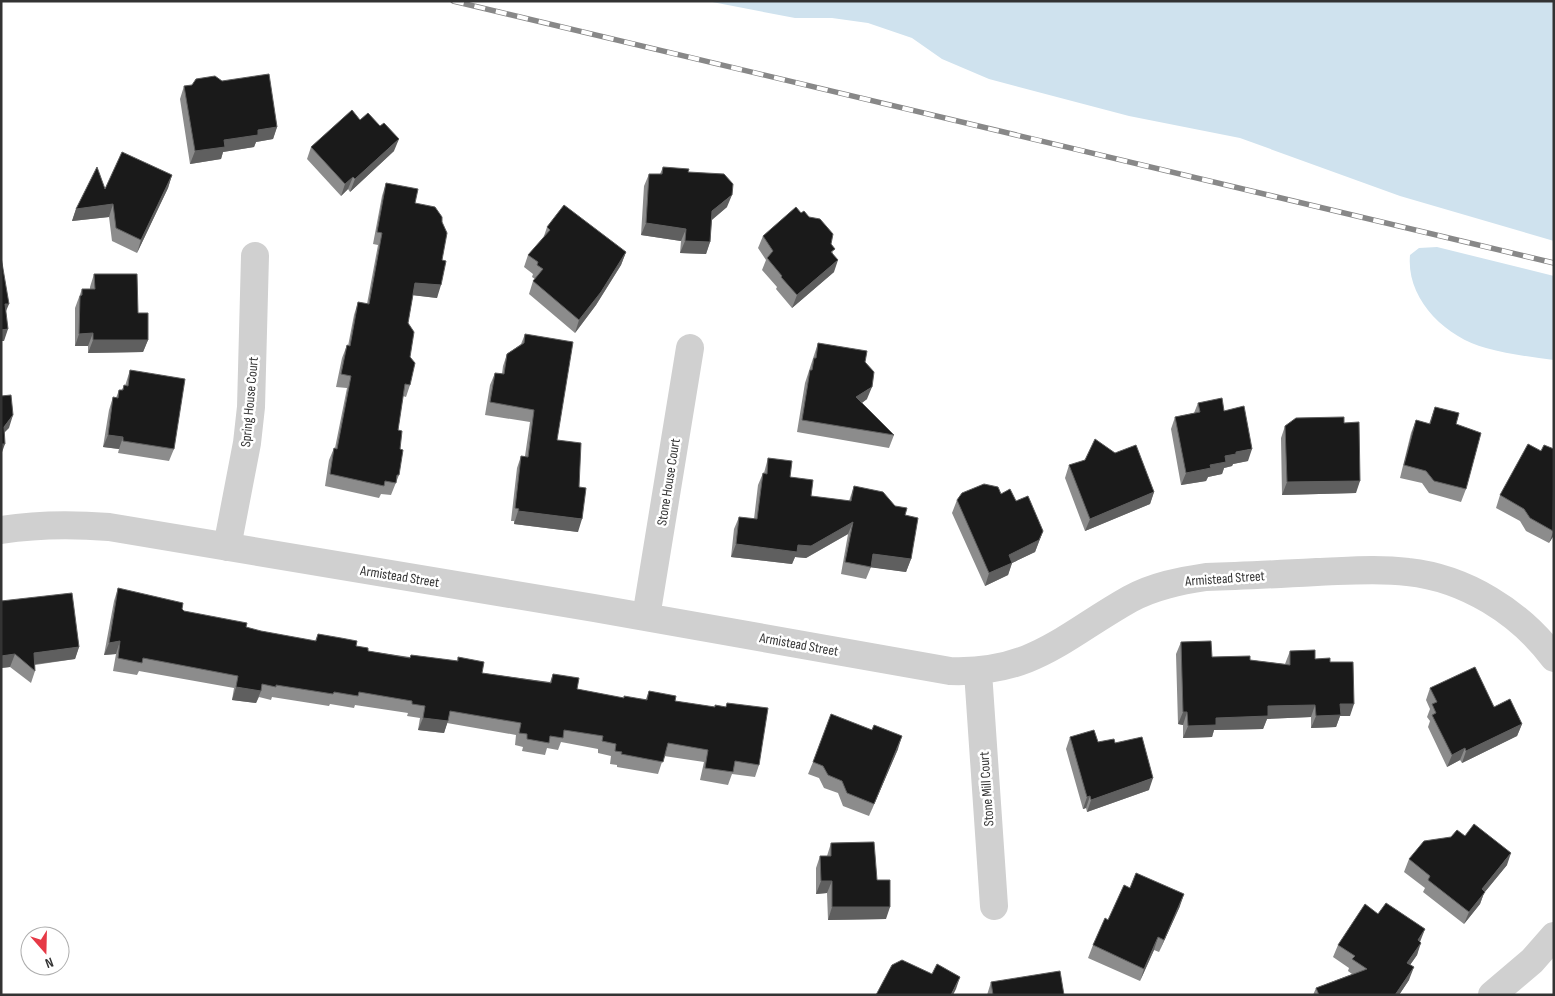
<svg xmlns="http://www.w3.org/2000/svg" width="1555" height="996" viewBox="0 0 1555 996" font-family="'Sofia Sans Condensed',sans-serif">
<style>
.water{fill:#cfe2ee}
.lines{fill:none;stroke-linecap:round;stroke-linejoin:round}
.street{stroke:#d0d0d0;stroke-width:28}
.rail-casing{stroke:#888;stroke-width:5.5}
.rail{stroke:#fff;stroke-width:4;stroke-dasharray:11;stroke-linecap:butt}
.wall{fill:#8c8c8c}
.shaded-wall{fill:#5f5f5f}
.building{fill:#1a1a1a;stroke:#5f5f5f}
.labels{text-anchor:middle;stroke-width:5;stroke-linejoin:round;paint-order:stroke}
.street-label{font-size:14px;fill:#333;stroke:#fff}
</style>
<rect width="100%" height="100%" fill="#fff"/>
<path class="water" d="M707,1h847v240l-154,-45 -160,-58 -111,-22 -140,-37 -47,-20 -30,-21 -44,-15 -36,-5h-37z
M1437,247l117,29v84c-23,-3 -46,-6 -68,-12 -41,-11 -80,-49 -76,-93l9,-7z"/>
<g class="lines">
<path class="street" d="M1,530c37,-6 71,-6 108,-3l485,81 356,63c83,3 114,-35 180,-72 24,-13 50,-18 76,-22 37,-1 74,-3 111,-5 30,-1 60,-4 91,0 57,6 112,40 146,86
M227,547l20,-104 4,-36 4,-151
M646,617l44,-269
M978,672l16,234
M1492,995l40,-34 22,-25"/>
<g class="rail-casing">
<path id="rail" d="M453,1l1101,262"/>
</g>
<use href="#rail" class="rail"/>
</g>
<path class="wall" d="M184,86l93,41 -4,12 -17,3 -2,5 -31,5 -2,7 -31,5 -10,-65z
M311,147l83,4 -44,41 -2,-3 -7,7 -34,-37z
M663,167l25,5 39,35 -15,13 -2,22 -4,12 -26,-1 1,-12 -40,-6 3,-49 5,-12h11z
M172,175l-4,13 -31,65 -25,-12 -3,-24 -37,4 4,-12 29,-20z
M386,183l56,39v38l-5,38 -24,-3 -5,28 2,34v28l-4,12 -3,-1 -5,34 2,19 -1,26 -8,20 -10,-1 -2,4 -54,-12 4,-26 5,-12h1l12,-60 -11,-1 6,-29 5,-13 1,1 6,-31 4,-13 9,2 11,-59 -5,-1 9,-48z
M801,213l30,31 2,10 1,18 -42,36 -16,-19 1,-2 -15,-17 4,-10 -8,-12 5,-12z
M547,227l79,25 -5,13 -25,40 -21,28 -46,-39 4,-13 2,-2 -3,-2 1,-3 -9,-7 4,-12 15,-16z
M94,274l44,39 10,27 -5,12 -55,1v-7h-13v-38l7,-19h8v-2z
M525,334l32,106 21,92 -64,-8v-3h-3l6,-53 4,-12h4l5,-34 -45,-7 5,-30 5,-12 7,1 1,-8 4,-12 14,-10z
M818,343l47,19 2,37 -5,4 32,32 -5,13 -92,-16 8,-49z
M130,370l44,79 -5,12 -51,-8 1,-4 -16,-2 6,-37 4,-13 3,1 3,-8h3l2,-5 1,1z
M1198,403l26,8 24,50 -15,3 -1,2 -8,2 -2,6 -14,3 -2,4 -25,4 -10,-56 4,-12 19,-4z
M1435,407l21,17 10,65 -5,13 -32,-9 -7,-10 -22,-5 11,-45 5,-13 13,4z
M1344,423l12,70 -74,2 -1,-57 4,-12z
M1554,449v86l-5,8 -23,-12 -6,-10 -24,-13 4,-13 41,-44z
M1115,453l39,39 -4,12 -65,27 -20,-53 4,-13z
M768,458l43,38 38,5 5,-15 41,20 10,9 6,44 -5,13 -35,-5 -5,12 -25,-5 7,-40 -42,24 -11,-1 -3,7 -61,-7 3,-28 5,-12 15,2 4,-34 5,-12h1z
M1001,494l15,7 27,30 -8,21 -23,11 -4,12 -23,11 -33,-73 5,-13z
M118,588l64,21 2,2 77,20 54,10 3,-7 50,17 42,6 1,-2 46,6 1,-4 24,16 68,9 3,-8 24,15 46,9 23,1 3,-8 26,10 40,6h11l1,-4 32,62 -4,12 -23,-3 -4,11 -28,-5 4,-18 -40,-6 -6,18 -41,-7v-2l-7,-1 1,-8 -13,-3v-4l-37,-7 -3,8 -11,-2 -2,7 -23,-4 1,-4 -8,-2 1,-10 -69,-12 -3,10 -26,-3 2,-12 -13,-2 1,-3 -53,-8 -1,3 -24,-4 -1,2 -57,-9 -1,3 -12,-3 -3,6 -24,-3 2,-12 -95,-17 -2,4 -24,-4 3,-17 -12,1 10,-54z
M1,601l78,46 -4,12 -40,6v6l-4,12 -21,-16 -9,1z
M1181,642l31,15 38,3 35,4 5,-13 25,8 15,3 20,54h-10l-4,11 -25,1v-11l-44,2 -4,10 -49,1 -2,7 -29,1v-13l-5,-1 -2,-70z
M1430,688l64,19 28,17 -5,12 -55,27 -2,-3 -13,7 -19,-40 2,-6 -3,-4 3,-8 -4,-9z
M1070,737l28,5 17,1 34,47 -62,22 -1,-4 -3,1 -17,-60z
M898,749l-29,67 -26,-10 -5,-13 -14,-5 -5,-10 -11,-4 5,-12z
M1465,836l42,29 -23,28 -4,11 -16,20 -41,-32 2,-4 -21,-16 5,-13z
M831,843l46,37 9,39 -58,1 -1,-27 -11,1v-26l4,-12h7z
M1130,888l50,18 -21,46 -5,-2 -14,31 -52,-23 5,-13 15,-25z
M1420,942l-3,13 -7,10 -1,15 -10,15h-86l3,-7 36,-14 -4,-3 1,-3 -16,-11 5,-12z
M991,982l73,13h-77z"/>
<path class="shaded-wall" d="M277,127l-4,12 -17,3 -2,5 -31,5 -2,7 -31,5 5,-13 29,-11 34,-10z
M399,139l-5,12 -44,41 5,-13z
M172,175l-4,13 -31,65 4,-13z
M353,177l-5,12 -7,7 4,-12z
M732,195l-5,12 -19,16 4,-12z
M113,204l-4,13 -37,4 4,-12z
M646,223l40,6 -5,12 -40,-6z
M685,241l25,1 -4,12 -26,-1z
M626,252l-5,13 -25,40 -21,28 4,-13z
M838,260l-4,12 -42,36 5,-13z
M415,283l26,2 -4,13 -26,-3z
M5,304h4l-5,12z
M8,329l-4,12h-3v-11z
M93,333l-5,13h-13l4,-12z
M93,340h55l-5,12 -55,1z
M872,387l-5,12 -15,11 4,-13z
M13,415l-4,13 -8,8 3,-9z
M108,435l15,2 -4,12 -16,-2z
M2,444h3l-4,11v-9z
M1252,449l-4,12 -15,3 -1,2 -8,2 -2,6 -14,3 -2,4 -25,4 5,-12 24,-8 15,-9 11,-4z
M1360,481l-4,12 -74,2 5,-13z
M1154,492l-4,12 -65,27 5,-12z
M518,511l64,8 -4,13 -64,-8z
M853,522l-5,12 -42,24 -11,-1 -3,7 -61,-7 5,-13 62,1z
M1554,530v5l-5,8z
M1043,531l-8,21 -23,11 -4,12 -23,11 4,-13 20,-18z
M873,554l38,5 -5,13 -38,-5z
M120,641l-4,13 -12,1 5,-12z
M79,647l-4,12 -46,6 5,-12z
M15,654l-5,13 -9,1v-12z
M236,687l25,4 -5,12 -24,-3z
M1340,704h14l-4,12h-10l-4,11 -25,1 5,-12z
M1315,705l-4,12 -44,2 -4,10 -49,1 -2,7 -29,1 5,-12 28,-8 52,-12z
M1183,712h4l-4,13 -5,-1z
M423,718l25,3 -4,12 -26,-3z
M1522,724l-5,12 -55,27 4,-12z
M902,736l-4,13 -29,67 5,-12z
M1465,748l-5,12 -13,7 5,-12z
M1153,778l-4,12 -62,22 4,-12z
M1090,796l-4,12 -3,1 4,-12z
M1511,853l-4,12 -23,28 -4,11 -16,20 5,-12 13,-23z
M821,881h11l-5,12 -11,1z
M1184,894l-4,12 -21,46 5,-12z
M832,907h58l-4,12 -58,1z
M1425,929l-5,13 -7,11 5,-13z
M1158,937l-4,13 -14,31 4,-12z
M1421,943l-4,12 -14,20 4,-12z
M1414,967l-5,13 -10,15h-4z
M960,977l-4,12 -3,6h-2z"/>
<path class="building" d="M269,74l8,53 -19,3v5l-34,5 1,7 -30,4 -11,-65 8,-1 4,-6 19,-3 7,5z
M352,110l8,10 8,-7 12,13 4,-3 15,16 -44,40 -2,-2 -8,7 -34,-37z
M122,152l50,23 -31,65 -25,-12 -3,-24 -37,5 21,-42 8,22z
M663,167l26,2 -1,3 36,2 9,10 -1,11 -20,16 -2,31 -25,-1 1,-12 -40,-6 3,-49h13z
M386,183l32,6 -3,14 20,4 7,10v5l5,11 -5,27 4,1 -5,24 -26,-2 -7,40 6,9 -4,25 5,6 -5,22 -5,-1 -7,46 4,1 -2,18 3,1 -4,25h-2l-1,8 -11,-2 -1,5 -54,-12 4,-26 3,1 14,-73 -10,-2 6,-29 3,1 8,-44 11,2 13,-71 -5,-1z
M564,205l62,47 -25,40 -22,28 -46,-39 10,-12 -6,-4 1,-3 -10,-7 22,-25 -3,-3z
M796,207l5,6 3,-2 5,6 11,2 13,15 -2,10 4,5 -4,3 7,8 -41,35 -16,-18 1,-1 -15,-18 6,-7 -10,-15z
M1,257l8,47h-4l3,25 -7,1z
M94,274h43l1,39h10v27h-55v-7l-14,1 1,-38 2,-1v-6h13z
M525,334l48,8 -16,98 24,3 -2,44 7,1 -4,31 -64,-8 1,-2 -4,-1 6,-52 7,1 6,-47 -44,-8 5,-29 9,1 3,-20 17,-11z
M818,343l49,8 -2,11 9,10 -2,15 -16,10 38,38 -92,-15 8,-50h2l2,-12h2z
M130,370l55,9 -11,70 -51,-8v-4l-15,-2 5,-38 5,1 1,-8h4l1,-5 4,1z
M11,395l2,20 -9,12 1,17h-3l1,2h-2v-50z
M1222,398l2,13 20,-5 8,43 -16,3v2l-11,2 1,6 -16,3 1,3 -25,5 -11,-56 25,-5 -2,-9z
M1435,407l24,6 -3,11 25,9 -15,56 -32,-8 -8,-10 -22,-6 12,-45 14,4z
M1344,417v6l15,-1 1,59 -73,1 -2,-56 11,-8z
M1095,439l20,14 21,-8 18,47 -64,27 -21,-54 16,-5z
M1528,444l13,7 3,-6 10,4 -1,82 -23,-13 -6,-9 -24,-14z
M768,458l24,3 -2,16 23,3 -2,16 40,5 3,-15 29,6 12,14 12,2 -2,7 13,3 -7,41 -38,-5 -2,13 -26,-5 8,-40 -42,24 -13,-1 -1,7 -61,-8 3,-27 18,2 6,-46 4,1z
M984,484l14,3 3,7 9,-5 6,12 12,-5 15,35 -4,9 -30,15 3,8 -23,10 -32,-73 5,-7z
M118,588l65,15 -1,6 2,2 63,12 -1,4 15,4 55,10 2,-7 23,4 16,3 -1,5 12,2v3l42,7 1,-3 47,6v-4l26,5 -2,11 69,10 2,-9 26,4 -2,11 47,9v-2l23,4 2,-9 27,5 -1,5 40,6v-2l11,2 1,-4 41,5 -9,57 -24,-4 -2,11 -28,-4 3,-18 -40,-7 -5,19 -42,-8 1,-2 -7,-1 1,-7 -14,-3 1,-5 -39,-6 -1,8 -13,-2 -1,7 -22,-4v-5l-8,-1 2,-10 -71,-12 -2,10 -25,-3 2,-12 -13,-2v-3l-53,-9 -1,4 -24,-4 -1,2 -57,-9v2l-14,-3 -1,7 -25,-4 2,-11 -95,-18 -1,5 -24,-5 2,-17 -11,2z
M72,593l7,54 -45,6 1,18 -20,-17 -14,2v-55z
M1211,641l1,16 38,-1v4l40,5v-14l25,-1v9l15,-1v4h23l1,42h-14l1,11 -25,1 -1,-11 -47,1v10l-52,2v7l-28,1 -1,-14h-4l-2,-70z
M1475,667l19,40 16,-8 12,25 -56,27 -1,-3 -13,7 -20,-40 4,-2 -4,-9 5,-2 -7,-14z
M831,714l41,16 2,-5 28,11 -28,68 -27,-11 -5,-12 -14,-6 -5,-9 -10,-4z
M1094,730l4,12 16,-3 1,4 27,-6 11,41 -62,22 -1,-4 -3,1 -17,-60z
M1474,824l37,29 -29,36 3,3 -16,20 -41,-32 2,-4 -21,-17 15,-18 27,-4 6,-7 8,6z
M874,842l3,38h13v27h-58v-26h-11l-1,-25h11v-13z
M1136,873l48,21 -20,46 -6,-3 -14,32 -51,-24 12,-27 3,2 16,-35 6,3z
M1386,903l39,26 -7,11 3,3 -14,20 7,4 -19,28h-76l-3,-7 51,-19 -15,-10 3,-3 -17,-11 27,-41 13,10z
M902,960l30,14 5,-10 23,13 -9,18h-75l16,-30z
M1060,971l4,24h-71l-2,-13z"/>
<g class="labels">
<g class="street-label">
<text transform="translate(249 402) rotate(-85)" y="5">Spring House Court</text>
<text transform="translate(668 482) rotate(-81)" y="5">Stone House Court</text>
<text transform="translate(400 576) rotate(9)" y="5">Armistead Street</text>
<text transform="translate(1225 578) rotate(-4)" y="5">Armistead Street</text>
<text transform="translate(799 644) rotate(10)" y="5">Armistead Street</text>
<text transform="translate(986 789) rotate(-94)" y="5">Stone Mill Court</text>
</g>
</g>
<rect width="1555" height="996" fill="none" stroke="#333333" stroke-width="5"/>
<g transform="translate(45 951) rotate(160)"><circle r="24" fill="#ffffff" stroke="#adadad"/>
<path d="M0-4L9 19L0 12L-9 19Z" fill="#e63946"/>
<text y="-8" font-size="14" font-weight="bold" text-anchor="middle" fill="#333333">N</text>
</g>
</svg>
